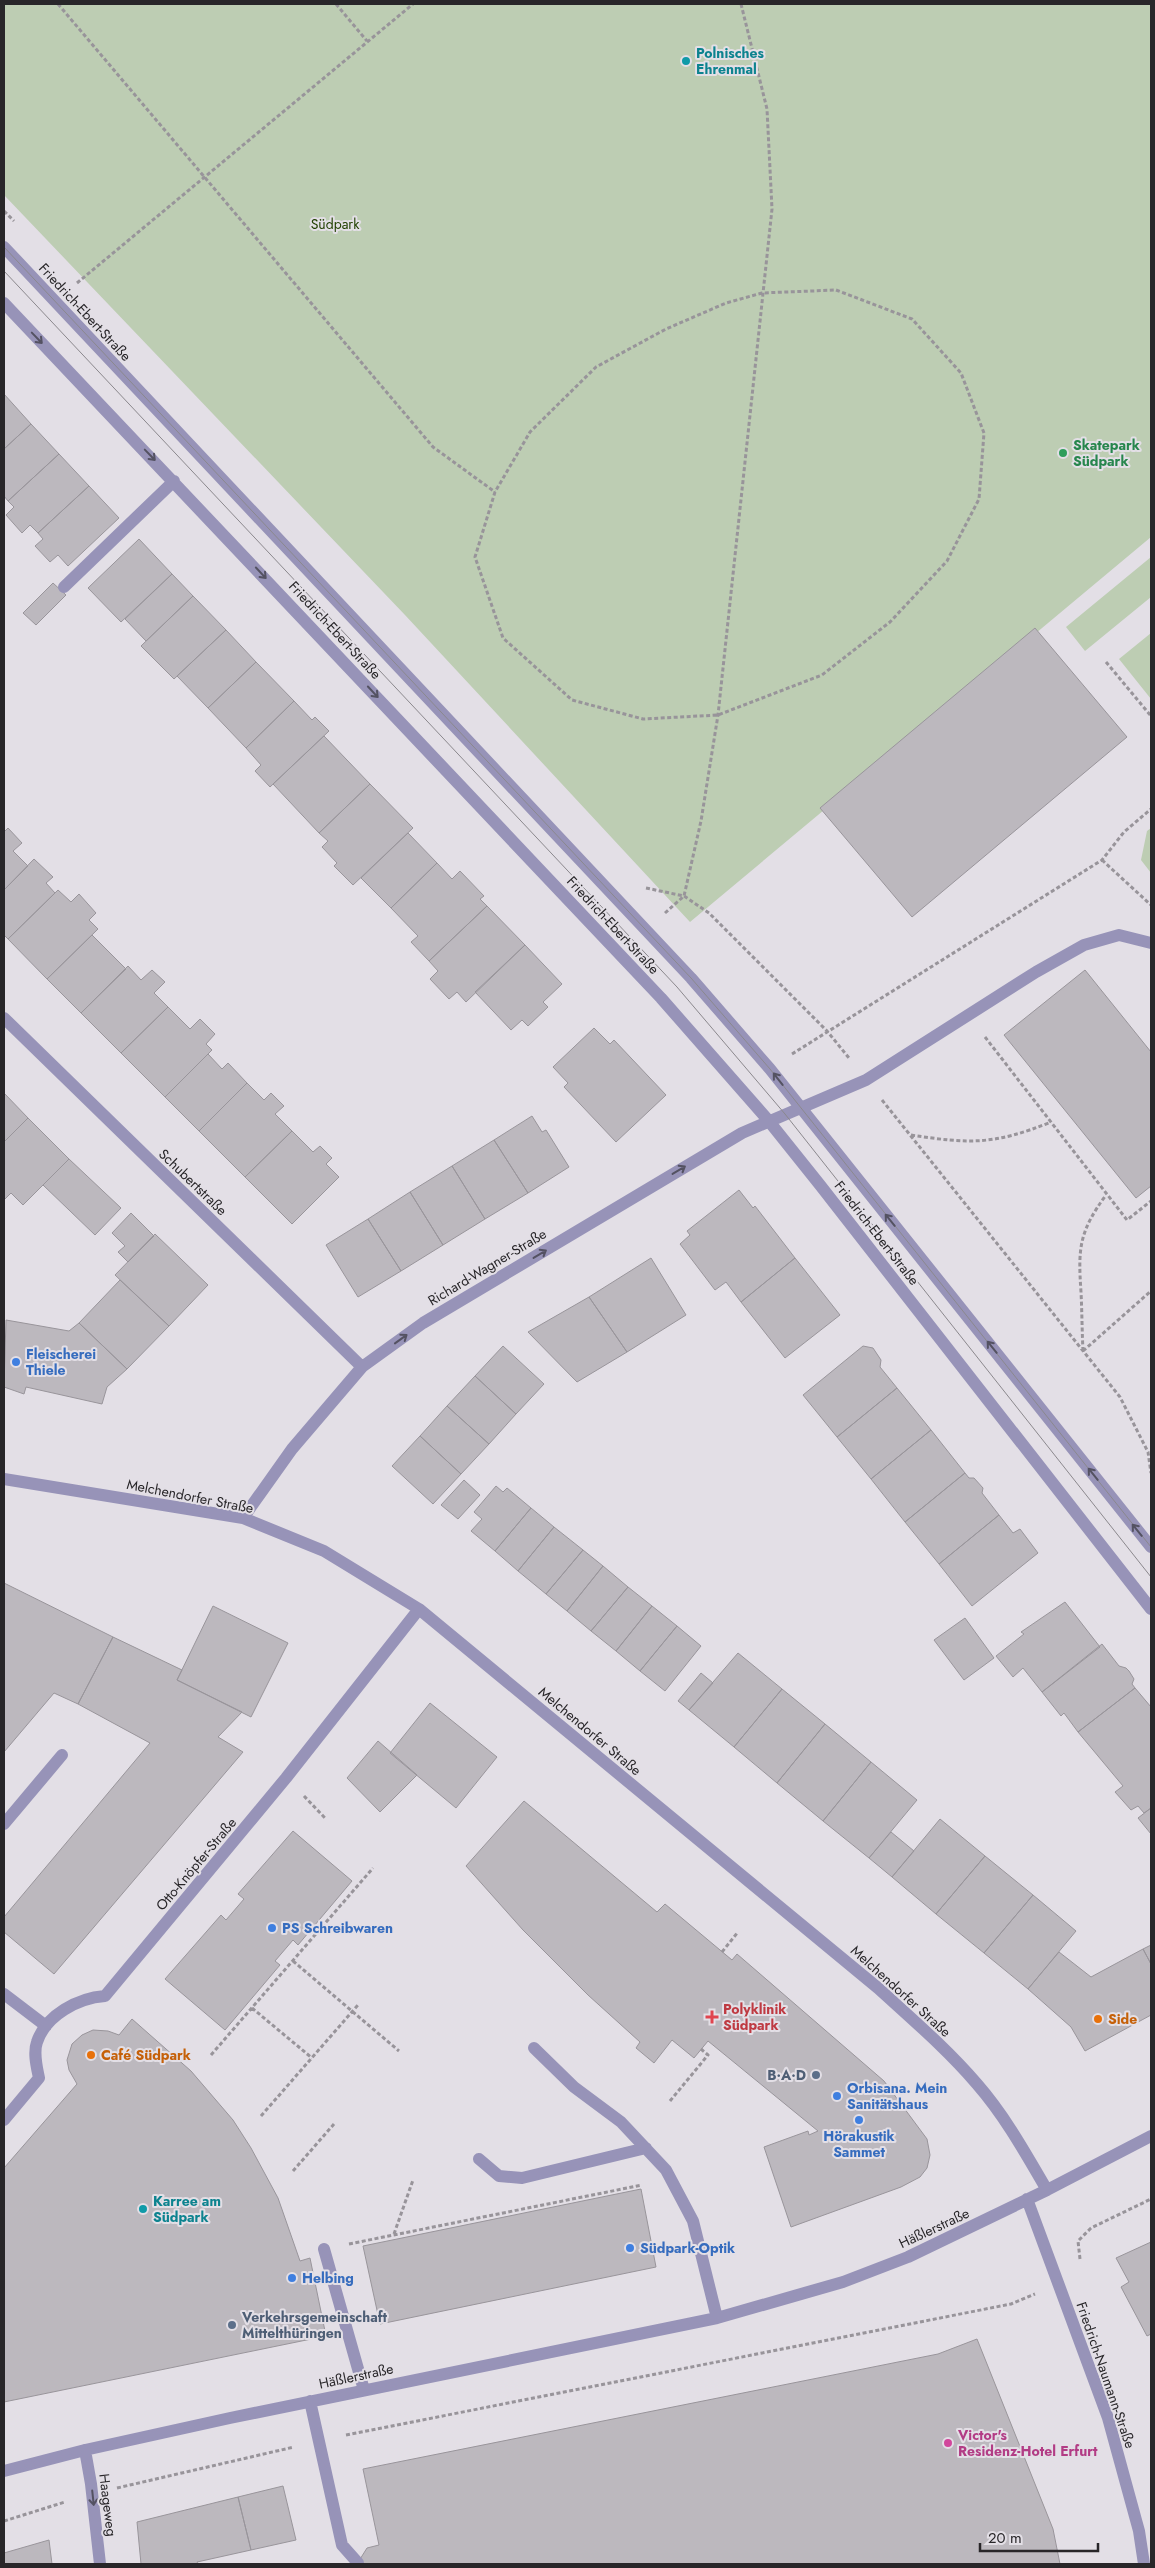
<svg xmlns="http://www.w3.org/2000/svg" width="1155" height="2568" viewBox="0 0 1155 2568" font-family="Jost,sans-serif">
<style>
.green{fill:#bdcdb3}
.building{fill:#bcb8be;stroke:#99959b}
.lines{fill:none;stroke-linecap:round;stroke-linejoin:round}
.path{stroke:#98949a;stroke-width:3;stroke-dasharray:4 2.5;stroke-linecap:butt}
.minor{stroke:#9793b8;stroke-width:12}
.tram{stroke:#8b888d;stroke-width:1}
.oneway{stroke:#545262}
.culture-dot{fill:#0f9aa8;stroke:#e3dfe6;stroke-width:2}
.leisure-dot{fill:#2e9e5b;stroke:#e3dfe6;stroke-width:2}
.shop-dot{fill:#3f7fe0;stroke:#e3dfe6;stroke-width:2}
.health-dot{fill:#e0444e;stroke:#e3dfe6;stroke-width:2}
.food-dot{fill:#e8710a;stroke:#e3dfe6;stroke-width:2}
.service-dot{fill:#5c6f8a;stroke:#e3dfe6;stroke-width:2}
.hotel-dot{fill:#d1479c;stroke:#e3dfe6;stroke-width:2}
.labels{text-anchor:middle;stroke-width:4;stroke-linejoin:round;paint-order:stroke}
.culture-label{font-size:14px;font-weight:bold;fill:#0d838f;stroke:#e3dfe6;text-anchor:start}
.park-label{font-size:14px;fill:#214002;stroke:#e3dfe6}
.street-label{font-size:14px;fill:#282629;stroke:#e3dfe6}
.leisure-label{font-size:14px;font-weight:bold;fill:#27864d;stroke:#e3dfe6;text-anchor:start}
.shop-label{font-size:14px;font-weight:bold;fill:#366cbe;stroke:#e3dfe6;text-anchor:start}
.health-label{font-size:14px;font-weight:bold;fill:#be3a42;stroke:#e3dfe6;text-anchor:start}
.food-label{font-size:14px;font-weight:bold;fill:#c56008;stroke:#e3dfe6;text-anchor:start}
.service-label{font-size:14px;font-weight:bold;fill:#4e5e75;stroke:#e3dfe6;text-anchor:end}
.hotel-label{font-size:14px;font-weight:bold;fill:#b23c85;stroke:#e3dfe6;text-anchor:start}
</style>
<rect width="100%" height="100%" fill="#e3dfe6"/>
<path class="green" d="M4,4h1147v533l-461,385 -285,-307 -401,-420z
M1151,557v40l-66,54 -19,-24z
M1151,633v66l-32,-40z
M1151,828v45l-10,-13 6,-29z"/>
<path class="building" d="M4,394l27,30 -27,25z
M31,424l28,30 -51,47 -4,-5v-47z
M59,454l30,32 -51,47 -8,-8 -8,8 -16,-18 8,-8 -6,-6z
M89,486l30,32 -51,48 -10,-11 -8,7 -15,-16 8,-7 -5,-6z
M139,539l33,35 -51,48 -33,-34z
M172,574l21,22 -47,45 -21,-22z
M53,583l13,12 -30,30 -13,-12z
M193,596l33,34 -52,49 -33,-33z
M1035,628l92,109 -215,180 -92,-109z
M226,630l30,32 -48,46 -31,-32z
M256,662l38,39 -48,47 -38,-40z
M294,701l18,19 3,-3 14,14 -59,56 -15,-16 6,-6 -15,-17z
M324,736l46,48 -51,49 -46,-49z
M370,784l43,44 -60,57 -19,-19 3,-3 -15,-16 6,-6 -9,-8z
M8,828l14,15 -9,8 15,15 -24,24v-58z
M408,833l29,30 -46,45 -30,-30z
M34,859l19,18 -7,6 9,10 -47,46 -4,-4v-45z
M437,863l15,16 8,-8 24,25 -4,3 7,7 -58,55 -18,-19 7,-6 -27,-28z
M58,890l13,12 8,-8 17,19 -7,7 9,9 -51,50 -39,-40z
M487,906l38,39 -59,57 -9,-10 -8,7 -19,-20 8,-8 -9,-10z
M92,935l34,34 -45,44 -34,-34z
M525,945l37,39 -19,18 5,5 -20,19 -6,-6 -11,10 -36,-38z
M128,966l13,14 11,-10 13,12 -11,11 14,14 -47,46 -40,-40z
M1085,970l66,82v134l-15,12 -132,-163z
M168,1007l22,22 10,-10 15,15 -9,10 6,6 -47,47 -44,-44z
M594,1028l16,16 4,-4 52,55 -50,47 -52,-55 4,-4 -15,-16z
M208,1054l14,15 6,-6 19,20 -48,48 -34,-34z
M247,1083l17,17 7,-7 13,13 -9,8 17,17 -47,46 -46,-46z
M4,1093l24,25 -24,24z
M532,1116l10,16 4,-2 23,37 -41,26 -34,-53z
M28,1118l41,41 -46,46 -12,-12 -6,6 -1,-1v-56z
M292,1131l21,21 7,-6 12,12 -6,6 13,13 -47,47 -47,-47z
M494,1140l34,53 -43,26 -33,-53z
M69,1159l52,49 -26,27 -52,-50z
M452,1166l33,53 -42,26 -33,-53z
M739,1190l14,18 2,-2 40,52 -54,44 -15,-20 -11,8 -35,-46 10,-9 -3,-4z
M410,1192l33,53 -42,26 -33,-52z
M131,1213l23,23 -26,26 -10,-10 7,-6 -13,-13z
M368,1219l33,52 -43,26 -32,-52z
M155,1234l53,51 -39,41 -54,-51z
M651,1258l35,57 -59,37 -38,-55z
M795,1258l45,57 -55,43 -44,-56z
M120,1280l49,46 -42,43 -48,-46z
M589,1297l38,55 -50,30 -49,-50z
M6,1320l63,11 10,-8 48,46 -20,18 -5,17 -76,-17 -2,7 -20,-7z
M503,1346l41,38 -28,30 -41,-38z
M863,1346l10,2 8,12 -1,7 17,21 -60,49 -34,-42z
M475,1376l41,38 -27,30 -42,-38z
M897,1388l34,42 -60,49 -34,-42z
M447,1406l42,38 -28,30 -41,-38z
M931,1430l34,43 -60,49 -34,-43z
M420,1436l41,38 -28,30 -41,-38z
M965,1473l4,5h5l9,10 -1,5 17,22 -60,49 -34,-42z
M464,1480l16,15 -22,24 -17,-14z
M496,1486l7,6 4,-4 24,20 -36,43 -24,-20 11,-12 -8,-7z
M531,1508l23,19 -36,44 -23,-20z
M999,1515l14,18 7,-4 18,24 -66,53 -33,-42z
M554,1527l29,23 -37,44 -28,-23z
M583,1550l20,16 -36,45 -21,-17z
M603,1566l25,21 -37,44 -24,-20z
M4,1583l109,54 -35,67 -24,-11 -50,59z
M628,1587l24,19 -36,45 -25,-20z
M1065,1602l35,45 -58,45 -19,-24 -10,9 -17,-21 28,-22 -3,-2z
M213,1606l75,37 -37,74 -74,-37z
M652,1606l25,20 -37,45 -24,-20z
M965,1618l29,40 -30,22 -30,-40z
M677,1626l24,20 -36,45 -25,-20z
M113,1637l69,33 -5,10 65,32 -24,25 25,15 -189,222 -50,-42v-15l146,-174 -72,-39z
M1102,1644l17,22 7,2 3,3 5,8 -2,5 3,4 -57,44 -14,-19 -3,3 -19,-24z
M738,1653l44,36 -48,58 -45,-37z
M701,1673l12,10 -24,27 -11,-9z
M1135,1688l16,19v101l-7,5 -6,-7 -7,4 -16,-18 8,-6 -45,-54z
M782,1689l43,35 -48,59 -43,-36z
M430,1703l67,54 -41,51 -66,-55z
M825,1724l46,38 -48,59 -46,-38z
M378,1741l39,34 -37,37 -33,-34z
M871,1762l46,38 -48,58 -46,-37z
M524,1801l133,111 8,-8 67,56 5,-6 147,127 43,58 3,16 -3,13 -7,9 -19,10 -110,40 -27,-80 44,-16 1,4 9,-4 -110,-90 -14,17 -22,-18 -18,23 -18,-15 4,-6 -52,-47 -65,-65 -57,-64z
M1151,1808v26l-13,-16z
M940,1819l45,37 -49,58 -44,-37z
M293,1831l59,50 -54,64 -5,-5 -18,21 5,4 -55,65 -60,-51 56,-64 5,5 18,-21 -6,-5z
M891,1832l23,19 -22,26 -23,-19z
M985,1856l48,39 -49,58 -48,-39z
M1033,1895l43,36 -48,58 -44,-36z
M1151,1945v19l-8,-15z
M1143,1949l8,15v51l-66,36 -14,-24 -43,-38 31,-37 32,25z
M132,2019l59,52 42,49 18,28 27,50 22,63 10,-3 16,78 -322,66v-234l73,-84 -8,-14 -2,-10 5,-16 10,-9 11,-5 15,1 11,4z
M641,2189l15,78 -276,57 -17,-78z
M1151,2242v92l-4,2 -26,-49 8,-5 -13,-24z
M977,2339l76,190 7,35h-703l10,-16 12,-3 -16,-76 575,-115z
M283,2486l13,54 -45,10 -13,-53z
M238,2497l13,53 -54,12 1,2h-57l-4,-42z
M49,2540l3,24h-48v-11z"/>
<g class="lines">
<path class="path" d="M58,4l375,443 62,45
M336,4l31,37
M4,211l10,10
M77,283l336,-279
M836,290l76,29 49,54 23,60 -5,66 -32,62 -57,61 -68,53 -104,40 -75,4 -71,-19 -69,-62 -28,-81 20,-65 35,-60 66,-65 70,-38 60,-26 36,-10z
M1106,662l45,54
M1102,860l49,45
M646,888l38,8 25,17 118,118 22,27
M665,913l19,-17 17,-75 17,-106 54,-506 -5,-100 -26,-105
M985,1037l142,183 24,-19
M792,1054l310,-194 22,-28 27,-23
M882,1100l238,297 28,55 3,21
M911,1135c59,9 83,10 140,-13
M1083,1351c-1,-20 -1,-39 -2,-59 -3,-44 -2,-60 25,-97
M1083,1351l68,-60
M304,1796l21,22
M722,1952l16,-20
M293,1961l106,90
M252,2008l60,50
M211,2055l162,-187
M670,2101l38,-46 -7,-6
M261,2116l97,-111
M293,2171l41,-47
M394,2234l19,-54
M349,2244l293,-59
M1080,2259l-2,-18 13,-13 60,-29
M346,2435l665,-131 24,-10
M117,2488l177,-41
M4,2521l61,-19"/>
<path class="minor" d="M4,247l687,731 79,91 381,478
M4,303l657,695 107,122 52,65 331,424
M64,587l110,-106
M4,1018l358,349
M4,1479l239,39 81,33 95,58 459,379c34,31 69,61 99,96 28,32 49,70 70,106
M243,1518l49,-69 70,-82 61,-44 319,-190 124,-53 170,-108 48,-27 35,-10 32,8
M4,1824l58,-69
M4,1994l42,32
M534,2048l40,39 47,35 45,48 27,51 24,97
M4,2120l35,-42c-2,-10 -6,-25 -2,-36 9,-27 41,-44 68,-46l181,-218 133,-169
M479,2159l20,17 23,2 124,-30
M1027,2199l81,219 31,113 5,33
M324,2249l40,141
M310,2401l32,144 16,18
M85,2450l6,34 9,80
M4,2471l81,-21 145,-32 487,-100 126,-36 65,-25 139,-67 104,-54"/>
<path class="tram" d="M4,247l687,731 79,91 381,478
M4,271l673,716 108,127 366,463"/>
</g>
<defs><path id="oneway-shaft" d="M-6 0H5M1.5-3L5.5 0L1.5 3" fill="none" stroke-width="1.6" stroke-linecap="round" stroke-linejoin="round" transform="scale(1.25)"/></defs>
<g class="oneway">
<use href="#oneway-shaft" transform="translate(37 338) rotate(46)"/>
<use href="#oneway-shaft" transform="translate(150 455) rotate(46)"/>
<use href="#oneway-shaft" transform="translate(261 573) rotate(47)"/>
<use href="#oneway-shaft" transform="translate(373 692) rotate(47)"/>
<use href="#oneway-shaft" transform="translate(778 1079) rotate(-128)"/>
<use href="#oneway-shaft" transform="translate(679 1170) rotate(-31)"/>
<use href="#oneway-shaft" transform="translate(890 1220) rotate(-129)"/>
<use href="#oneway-shaft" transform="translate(540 1254) rotate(-31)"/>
<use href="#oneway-shaft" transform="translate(401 1339) rotate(-36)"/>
<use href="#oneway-shaft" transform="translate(992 1347) rotate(-129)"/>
<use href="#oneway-shaft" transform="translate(1093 1474) rotate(-129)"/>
<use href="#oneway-shaft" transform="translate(1137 1530) rotate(-129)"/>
<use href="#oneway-shaft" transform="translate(93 2498) rotate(84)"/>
</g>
<g class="culture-dot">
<circle cx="686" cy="61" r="5"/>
<circle cx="143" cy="2209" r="5"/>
</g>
<circle class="leisure-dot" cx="1063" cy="453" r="5"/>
<g class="shop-dot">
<circle cx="16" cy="1362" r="5"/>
<circle cx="272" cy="1928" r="5"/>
<circle cx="837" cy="2096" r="5"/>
<circle cx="859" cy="2120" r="5"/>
<circle cx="630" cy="2248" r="5"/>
<circle cx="292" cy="2278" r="5"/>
</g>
<path class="health-dot" d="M709.5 2009.5h5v5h5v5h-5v5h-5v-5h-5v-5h5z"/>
<g class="food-dot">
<circle cx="1098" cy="2019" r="5"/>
<circle cx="91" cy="2055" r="5"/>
</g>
<g class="service-dot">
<circle cx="816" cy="2075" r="5"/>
<circle cx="232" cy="2325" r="5"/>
</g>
<circle class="hotel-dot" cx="948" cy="2443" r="5"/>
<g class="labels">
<g class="culture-label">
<text x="696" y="58">Polnisches<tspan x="696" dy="16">Ehrenmal</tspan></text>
<text x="153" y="2206">Karree am<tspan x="153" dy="16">Südpark</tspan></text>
</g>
<g class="park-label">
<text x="335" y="229">Südpark</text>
</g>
<g class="street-label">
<text transform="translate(85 312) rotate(47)" y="5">Friedrich-Ebert-Straße</text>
<text transform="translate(335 630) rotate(47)" y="5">Friedrich-Ebert-Straße</text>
<text transform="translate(613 925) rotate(47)" y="5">Friedrich-Ebert-Straße</text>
<text transform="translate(193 1182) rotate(44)" y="5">Schubertstraße</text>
<text transform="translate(877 1233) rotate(52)" y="5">Friedrich-Ebert-Straße</text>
<text transform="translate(487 1267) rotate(-31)" y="5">Richard-Wagner-Straße</text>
<text transform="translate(190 1496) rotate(11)" y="5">Melchendorfer Straße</text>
<text transform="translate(590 1731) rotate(40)" y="5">Melchendorfer Straße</text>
<text transform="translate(196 1864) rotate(-50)" y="5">Otto-Knöpfer-Straße</text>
<text transform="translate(901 1991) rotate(42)" y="5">Melchendorfer Straße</text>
<text transform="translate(934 2228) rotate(-25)" y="5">Häßlerstraße</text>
<text transform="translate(1106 2375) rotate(71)" y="5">Friedrich-Naumann-Straße</text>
<text transform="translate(356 2376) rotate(-12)" y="5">Häßlerstraße</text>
<text transform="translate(108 2505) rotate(83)" y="5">Haageweg</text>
</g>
<g class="leisure-label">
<text x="1073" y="450">Skatepark<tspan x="1073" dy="16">Südpark</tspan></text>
</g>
<g class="shop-label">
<text x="26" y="1359">Fleischerei<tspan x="26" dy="16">Thiele</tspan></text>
<text x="282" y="1933">PS Schreibwaren</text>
<text x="847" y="2093">Orbisana. Mein<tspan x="847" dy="16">Sanitätshaus</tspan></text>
<text x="859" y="2141" text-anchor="middle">Hörakustik<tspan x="859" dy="16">Sammet</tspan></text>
<text x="640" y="2253">Südpark-Optik</text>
<text x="302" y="2283">Helbing</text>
</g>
<g class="health-label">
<text x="723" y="2014">Polyklinik<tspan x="723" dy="16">Südpark</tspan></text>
</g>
<g class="food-label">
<text x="1108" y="2024">Side</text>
<text x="101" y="2060">Café Südpark</text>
</g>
<g class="service-label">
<text x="806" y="2080">B·A·D</text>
<text x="242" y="2322" text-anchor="start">Verkehrsgemeinschaft<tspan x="242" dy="16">Mittelthüringen</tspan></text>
</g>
<g class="hotel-label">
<text x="958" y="2440">Victor's<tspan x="958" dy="16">Residenz-Hotel Erfurt</tspan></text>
</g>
</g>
<rect width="1155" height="2568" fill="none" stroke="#282629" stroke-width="10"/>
<path d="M980 2543v8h118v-8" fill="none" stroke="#282629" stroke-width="2.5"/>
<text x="988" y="2543" font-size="15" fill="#282629" stroke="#e3dfe6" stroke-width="4" paint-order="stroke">20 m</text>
</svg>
